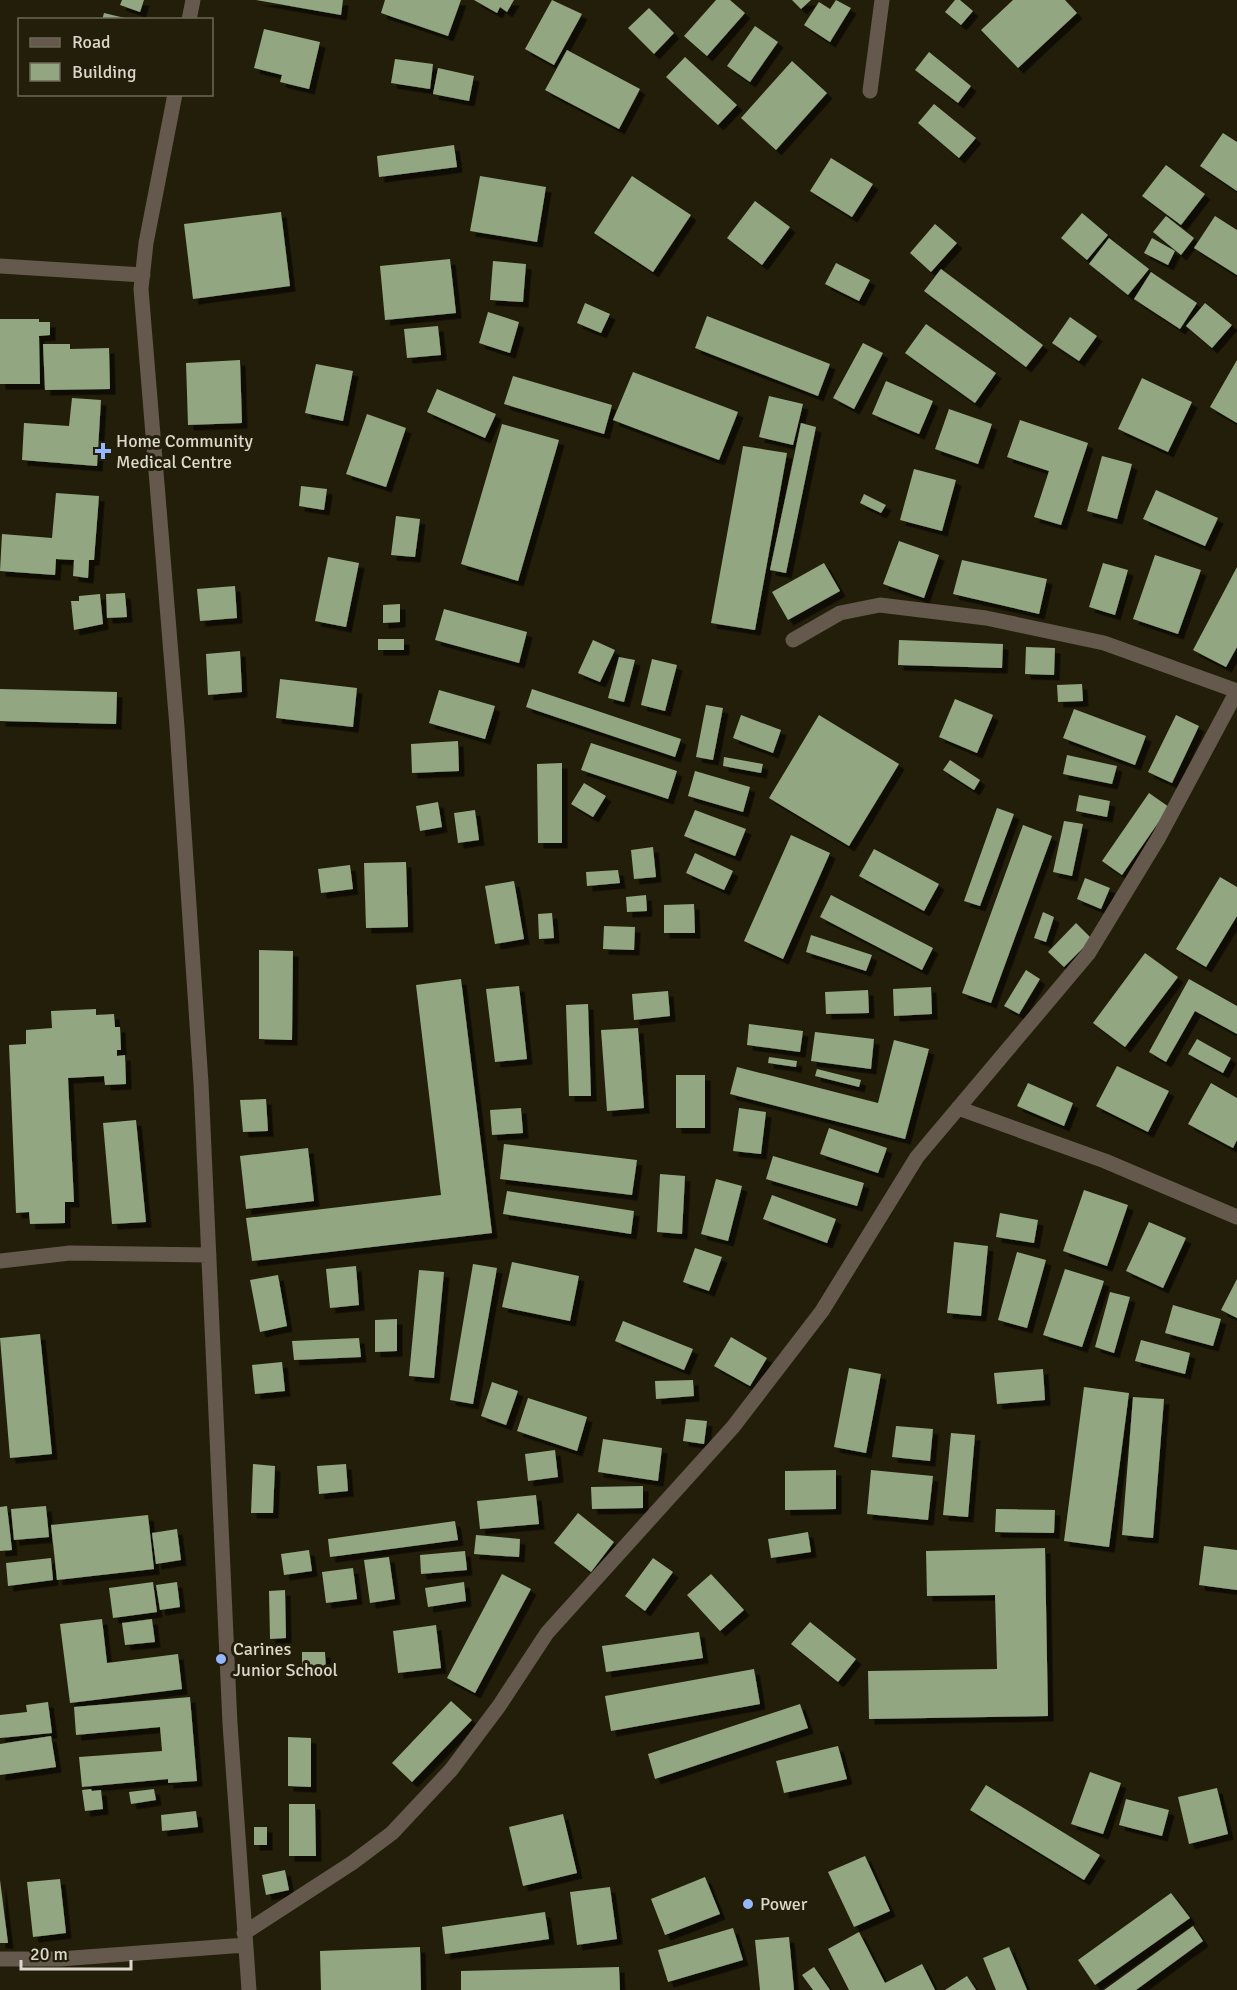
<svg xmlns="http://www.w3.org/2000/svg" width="1237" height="1990" viewBox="0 0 1237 1990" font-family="Signika,sans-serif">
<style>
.building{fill:#92a682;filter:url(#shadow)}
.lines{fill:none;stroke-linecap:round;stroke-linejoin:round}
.minor{stroke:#65584c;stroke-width:15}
.poi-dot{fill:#94b7fd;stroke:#221e09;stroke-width:2}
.labels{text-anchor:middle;stroke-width:6;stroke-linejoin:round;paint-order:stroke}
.poi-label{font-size:18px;fill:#dbd8cc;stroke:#221e09;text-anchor:start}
</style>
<defs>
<filter id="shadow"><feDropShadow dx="5.5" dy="5.5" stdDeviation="0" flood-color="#0009"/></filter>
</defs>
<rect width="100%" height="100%" fill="#221e09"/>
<path class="building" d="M122,0h22l-4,12 -20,-7z
M256,0h87l-2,15z
M385,0h76l-13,36 -67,-23z
M474,0h40l-7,12 -7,-5 -3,6z
M552,0l30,14 -28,51 -29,-16z
M716,0h14l15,13 -38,43 -23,-20z
M792,0h19l-10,9z
M836,0l15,8 -21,34 -26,-17 15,-23 11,7z
M955,0h5l13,11 -12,14 -16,-13z
M1013,0h52l12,13 -59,55 -37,-38z
M649,8l25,25 -20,21 -26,-26z
M104,13l25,6v1h-27z
M755,26l23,16 -28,40 -23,-16z
M264,29l56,13 -11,47 -29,-7 2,-7 -28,-7z
M567,50l73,39 -21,40 -74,-39z
M929,52l42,34 -13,17 -43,-33z
M685,57l52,48 -19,20 -52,-48z
M395,59l38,5 -3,25 -39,-6z
M792,61l35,32 -51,57 -35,-32z
M438,68l36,8 -5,25 -36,-7z
M934,104l42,34 -17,20 -41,-35z
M1223,133l14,9v49l-37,-25z
M454,145l3,22 -78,10 -2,-21z
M831,158l42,26 -21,33 -42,-26z
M1166,165l39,29 -24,31 -39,-29z
M480,176l66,11 -9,55 -67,-11z
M632,176l59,39 -38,57 -59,-39z
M755,201l35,26 -28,38 -35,-27z
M281,212l9,74 -97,13 -9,-75z
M1082,213l26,22 -21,25 -26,-22z
M1166,216l28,22 -13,17 -28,-23z
M1215,216l22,14v45l-43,-27z
M935,224l22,19 -26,29 -21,-19z
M1109,238l40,31 -21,26 -39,-31z
M1152,238l23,13 -7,14 -24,-12z
M450,259l6,54 -71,7 -5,-54z
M493,261l33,3 -3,38 -33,-2z
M836,263l34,17 -11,21 -34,-17z
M941,269l102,76 -17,22 -102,-76z
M1151,272l46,31 -17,26 -46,-30z
M585,303l25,11 -9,19 -24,-10z
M1205,303l27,22 -20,23 -26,-22z
M488,312l31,10 -9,31 -31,-10z
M707,316l123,48 -12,32 -123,-48z
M1070,317l27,19 -18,25 -27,-18z
M0,319h39v3h11v13l-11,1 1,48h-40z
M926,324l70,49 -21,30 -70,-50z
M438,326l3,29 -34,3 -3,-29z
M863,343l20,10 -29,56 -21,-11z
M43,344h27v5l39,-1 1,41 -65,1z
M240,360l2,63 -54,2 -2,-62z
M1237,360v63l-27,-16z
M316,364l37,7 -10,50 -38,-8z
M633,372l105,40 -19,48 -106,-40z
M513,376l99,29 -8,29 -100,-30z
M1142,378l50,24 -24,50 -50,-23z
M886,381l47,20 -14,33 -47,-20z
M437,389l59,25 -11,24 -58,-26z
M769,396l34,8 -10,41 -34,-8z
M72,398l29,2 -4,66 -75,-6 2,-37 45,3z
M949,409l43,15 -14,40 -43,-15z
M367,414l39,14 -20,59 -40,-13z
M1020,420l68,23 -27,82 -27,-8 15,-46 -42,-14z
M801,423l15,4 -30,146 -16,-3z
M502,424l57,16 -41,141 -57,-17z
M743,446l44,7 -32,177 -44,-7z
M1102,456l30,8 -15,55 -30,-8z
M914,469l42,11 -14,51 -42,-11z
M301,486l26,3 -3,21 -25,-4z
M1156,490l62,28 -13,28 -62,-27z
M56,493l43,3 -5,64h-5l-1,18 -15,-2 1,-16 -18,-1 -1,16 -55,-4 2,-37 50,4z
M864,494l22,11 -5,8 -21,-10z
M396,516l24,3 -5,38 -24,-2z
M899,541l40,14 -15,43 -41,-14z
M1155,555l46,15 -23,64 -45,-15z
M328,557l31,6 -13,64 -31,-6z
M962,560l85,19 -8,35 -86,-20z
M824,563l16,28 -52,29 -16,-28z
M1103,563l25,7 -13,45 -26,-8z
M1237,567v80l-11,20 -33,-17z
M235,586l2,32 -37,3 -3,-32z
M125,593l2,24 -20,1 -1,-24z
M100,594l3,30 -29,6 -3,-29h8v-5z
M400,604v18l-17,1v-18z
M444,609l83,23 -8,31 -84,-23z
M378,639h26v11h-26z
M593,640l22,10 -15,32 -22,-9z
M899,640l104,4 -1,24 -104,-3z
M1026,647l29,1 -1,27 -29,-1z
M240,651l2,41 -34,3 -2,-41z
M619,657l16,3 -11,42 -16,-4z
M652,659l25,6 -12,46 -24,-6z
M280,679l77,9 -4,39 -77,-9z
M1082,684l1,17 -25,1 -1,-17z
M0,689l117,3 -1,32 -116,-3z
M532,689l149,50 -6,18 -149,-50z
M439,690l56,16 -10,33 -56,-16z
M955,699l38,16 -16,38 -38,-16z
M706,705l17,3 -10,52 -17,-3z
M1074,709l72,27 -11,29 -72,-27z
M741,715l40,15 -8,23 -40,-15z
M819,715l80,49 -50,82 -80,-48z
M1176,715l23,11 -27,57 -24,-11z
M458,741l1,30 -47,2 -1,-29z
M591,743l86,28 -9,28 -87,-29z
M1067,755l50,11 -5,18 -49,-10z
M724,757l39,7 -2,9 -38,-7z
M950,760l30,20 -6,10 -31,-20z
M562,763v80h-24l-1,-79z
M695,771l55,16 -7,25 -55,-16z
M584,783l22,13 -13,21 -22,-13z
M1149,793l20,14 -47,68 -20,-14z
M1079,795l31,6 -3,16 -31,-6z
M438,802l4,25 -22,4 -4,-25z
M997,808l17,6 -34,92 -16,-5z
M475,810l4,30 -21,3 -4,-30z
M695,810l51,19 -11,27 -51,-20z
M1064,821l19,3 -11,52 -19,-4z
M1023,825l29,11 -61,167 -29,-10z
M791,835l39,18 -47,106 -39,-18z
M653,847l3,30 -22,2 -3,-29z
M874,849l65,35 -15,27 -65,-35z
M695,853l38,18 -9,19 -38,-17z
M406,862l2,65 -42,1 -2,-65z
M350,865l3,24 -32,4 -3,-24z
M618,870l2,13 -33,3 -1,-14z
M1220,877l17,10v29l-31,51 -30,-18z
M1085,878l25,10 -9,21 -24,-10z
M514,881l10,58 -29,5 -10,-58z
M646,895l1,16 -20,1 -1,-15z
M831,895l102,53 -11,22 -102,-53z
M694,904l1,29h-31v-28z
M1043,912l11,5 -8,25 -12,-4z
M552,913l2,25 -15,1 -1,-25z
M1076,923l16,16 -28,28 -16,-15z
M604,926l31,1 -1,23 -31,-1z
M811,935l61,20 -6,16 -60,-19z
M259,950l34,1 -1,89 -33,-1z
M1145,953l33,24 -53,70 -32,-24z
M1026,970l14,9 -21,35 -15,-8z
M461,979l31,254 -240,28 -6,-43 195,-23 -25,-210z
M1189,979l48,27v28l-42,-23 -29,51 -17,-10z
M519,986l8,73 -32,3 -9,-73z
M931,987l1,27 -38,2 -1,-27z
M868,990l1,23 -43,1 -1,-22z
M668,991l2,25 -36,4 -2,-26z
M588,1004l3,92h-22l-3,-91z
M96,1009v6l18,-1 1,13h5l1,23h-4v6l8,-1 1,29 -21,1 -1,-9 -36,2 6,124h-9v21l-35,1 -1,-12 -13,1 -7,-168 17,-1v-14l26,-2 -1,-17z
M749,1024l54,7 -3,21 -53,-7z
M638,1028l6,80 -37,3 -6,-81z
M815,1032l59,7 -3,30 -60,-8z
M1197,1039l34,19 -8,15 -35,-19z
M894,1040l35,9 -24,90 -175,-45 7,-27 141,36z
M769,1057l28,4 -1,6 -28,-4z
M1117,1066l52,25 -21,41 -52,-26z
M817,1069l44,11 -2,7 -44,-11z
M676,1075h29v53h-29z
M1028,1083l45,20 -9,23 -47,-20z
M1211,1083l26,15v42l-4,8 -45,-24z
M266,1099l2,32 -25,1 -3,-32z
M521,1108l2,25 -31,2 -2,-25z
M739,1108l27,4 -5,42 -28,-3z
M136,1120l10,102 -34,2 -9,-101z
M829,1128l58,20 -9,25 -58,-19z
M504,1144l133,16 -5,35 -132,-16z
M308,1148l6,53 -68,8 -6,-53z
M773,1156l91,27 -7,23 -91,-27z
M660,1174l25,2 -3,58 -25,-2z
M716,1179l26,7 -14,55 -27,-7z
M1084,1190l44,15 -21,61 -44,-15z
M507,1191l127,20 -3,23 -128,-20z
M772,1195l64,24 -9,24 -64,-24z
M1000,1213l38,7 -4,23 -38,-6z
M1149,1222l37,16 -23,50 -37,-17z
M954,1242l34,4 -7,70 -34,-3z
M695,1248l27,9 -13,34 -26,-9z
M1017,1252l29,8 -19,68 -29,-8z
M512,1262l67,14 -9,45 -68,-14z
M473,1264l24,4 -24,136 -23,-4z
M356,1266l3,39 -29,3 -4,-39z
M1065,1269l39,12 -22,66 -39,-12z
M419,1270l25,2 -10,106 -25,-2z
M278,1275l9,51 -27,6 -10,-52z
M1237,1279v39l-16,-8z
M1110,1292l20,5 -16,56 -19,-6z
M1173,1305l48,14 -8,27 -48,-13z
M397,1319v32l-22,1v-32z
M623,1321l70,28 -9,21 -69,-29z
M40,1334l12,120 -42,4 -10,-120z
M731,1337l36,21 -17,28 -36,-20z
M359,1338l2,19 -67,3 -2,-19z
M1141,1340l49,13 -5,21 -50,-13z
M282,1362l3,29 -30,3 -3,-29z
M849,1368l32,6 -15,79 -32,-6z
M1043,1369l2,31 -48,4 -3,-31z
M693,1380l1,16 -38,3 -1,-18z
M492,1382l26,9 -12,34 -25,-9z
M1084,1387l45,6 -20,154 -45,-6z
M1133,1397l31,2 -11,139 -31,-3z
M528,1398l59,19 -10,34 -60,-20z
M686,1419l21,2 -3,23 -21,-3z
M896,1426l37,3 -3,32 -38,-4z
M951,1433l24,2 -7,82 -25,-2z
M603,1439l59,9 -4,33 -60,-9z
M555,1450l3,27 -30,4 -3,-27z
M253,1464l22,2 -2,47h-22z
M346,1464l2,27 -29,3 -2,-28z
M836,1470v39l-51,1v-39z
M871,1470l62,6 -5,44 -61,-6z
M643,1486v22l-51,1 -1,-22z
M536,1495l3,29 -59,5 -3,-28z
M7,1506l5,44 -12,1v-44z
M46,1506l3,31 -35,3 -3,-31z
M996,1509l59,1 -1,23 -59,-1z
M578,1513l36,29 -23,30 -37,-29z
M148,1515l6,54 -97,11 -6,-55z
M455,1521l3,19 -128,17 -2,-18z
M177,1529l4,31 -25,4 -4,-31z
M808,1532l3,20 -40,6 -3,-19z
M476,1535l44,4 -1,18 -45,-3z
M1204,1546l33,4v40l-38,-5z
M1045,1548l3,168 -179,3 -1,-48 129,-2 -2,-74 -68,1 -1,-45z
M309,1550l3,21 -28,4 -3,-21z
M465,1551l2,19 -46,4 -1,-19z
M389,1557l6,42 -25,4 -6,-43z
M51,1558l2,22 -45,6 -2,-23z
M653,1558l20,14 -28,39 -20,-15z
M353,1568l4,31 -31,4 -4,-31z
M502,1574l29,15 -56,104 -28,-15z
M711,1574l33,36 -24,21 -33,-36z
M153,1582l4,30 -44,6 -4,-30z
M177,1582l3,25 -20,3 -4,-25z
M464,1582l2,19 -38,6 -3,-19z
M285,1590l1,48 -16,1 -1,-48z
M102,1619l5,44 71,-9 4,35 -112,14 -10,-79z
M152,1619l3,23 -30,3 -3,-22z
M810,1622l46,37 -18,23 -47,-38z
M436,1625l5,43 -43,5 -5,-42z
M699,1632l4,26 -97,14 -4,-26z
M302,1652h23l1,17 -24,1z
M754,1669l6,35 -149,27 -6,-35z
M190,1697l7,84 -29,2v-4l-86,8 -3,-30 83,-6 -2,-24 -84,8 -2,-28z
M451,1701l21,19 -60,62 -20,-19z
M48,1702l4,31 -52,5v-23l27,-3 -1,-7z
M800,1704l8,24 -153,51 -7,-25z
M51,1736l5,31 -56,8v-31z
M288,1737l23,1v49l-23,-1z
M838,1746l9,33 -63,14 -8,-32z
M1090,1772l31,11 -18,51 -32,-10z
M986,1785l114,70 -16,25 -114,-70z
M1217,1788l11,46 -39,10 -11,-47z
M91,1789l1,2 9,-1 2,19 -18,2 -3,-21z
M154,1789l2,11 -25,4 -2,-12z
M1126,1799l43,11 -7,26 -43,-11z
M289,1804h26l1,52h-27z
M196,1811l2,16 -36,4 -1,-16z
M563,1814l14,59 -54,13 -14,-59z
M254,1827h13v18h-13z
M865,1856l25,55 -36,16 -26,-55z
M285,1870l4,20 -23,5 -4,-20z
M705,1877l15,37 -55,21 -14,-36z
M60,1879l6,54 -33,4 -6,-55z
M0,1880l8,63h-8z
M610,1887l7,52 -40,6 -7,-53z
M1171,1893l19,25 -95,67 -17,-25z
M545,1912l4,27 -104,15 -3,-27z
M1193,1926l10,15 -67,49h-32z
M733,1928l10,32 -75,22 -10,-32z
M859,1932l26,51 37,-19 13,26h-86l-21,-41z
M789,1937l5,53h-34l-5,-50z
M420,1947l1,43h-100l-1,-39z
M1009,1947l18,43h-31l-13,-32z
M619,1967l1,23h-159v-19z
M814,1967l16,23h-17l-11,-15z
M967,1976l9,14h-31z"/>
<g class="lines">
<path class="minor" d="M189,20l4,-20
M870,91l12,-91
M175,94l-29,149 -5,46 36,438 24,356 29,641 19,266
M0,266l143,9
M793,640l47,-27 40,-8 106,13 118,25 133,48
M958,1108l147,53 132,56
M0,1261l70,-8 139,2
M244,1933l108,-70 40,-30 59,-63 48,-64 48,-73 186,-206 89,-116 95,-154 171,-203 71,-117 78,-146
M0,1959h60l185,-14"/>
</g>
<g class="poi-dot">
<path d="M100 442h6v6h6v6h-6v6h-6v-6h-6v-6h6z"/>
<circle cx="221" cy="1659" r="6"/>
<circle cx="748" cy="1904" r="6"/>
</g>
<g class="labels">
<g class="poi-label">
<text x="116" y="447">Home Community<tspan x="116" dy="21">Medical Centre</tspan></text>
<text x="233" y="1655">Carines<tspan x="233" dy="21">Junior School</tspan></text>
<text x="760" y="1910">Power</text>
</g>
</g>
<rect x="18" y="18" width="195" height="78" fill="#221e09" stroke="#6c6857" stroke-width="1.5"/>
<rect x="30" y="38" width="30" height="9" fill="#65584c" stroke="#6c6857" stroke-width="1.5"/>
<text x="72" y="48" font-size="18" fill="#dbd8cc">Road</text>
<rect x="30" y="63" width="30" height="18" fill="#92a682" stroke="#6c6857" stroke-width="1.5"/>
<text x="72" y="78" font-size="18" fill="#dbd8cc">Building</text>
<path d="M21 1960v9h110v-9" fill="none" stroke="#dbd8cc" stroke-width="3"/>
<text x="30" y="1960" font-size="18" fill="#dbd8cc" stroke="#221e09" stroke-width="4.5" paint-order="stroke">20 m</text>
</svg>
